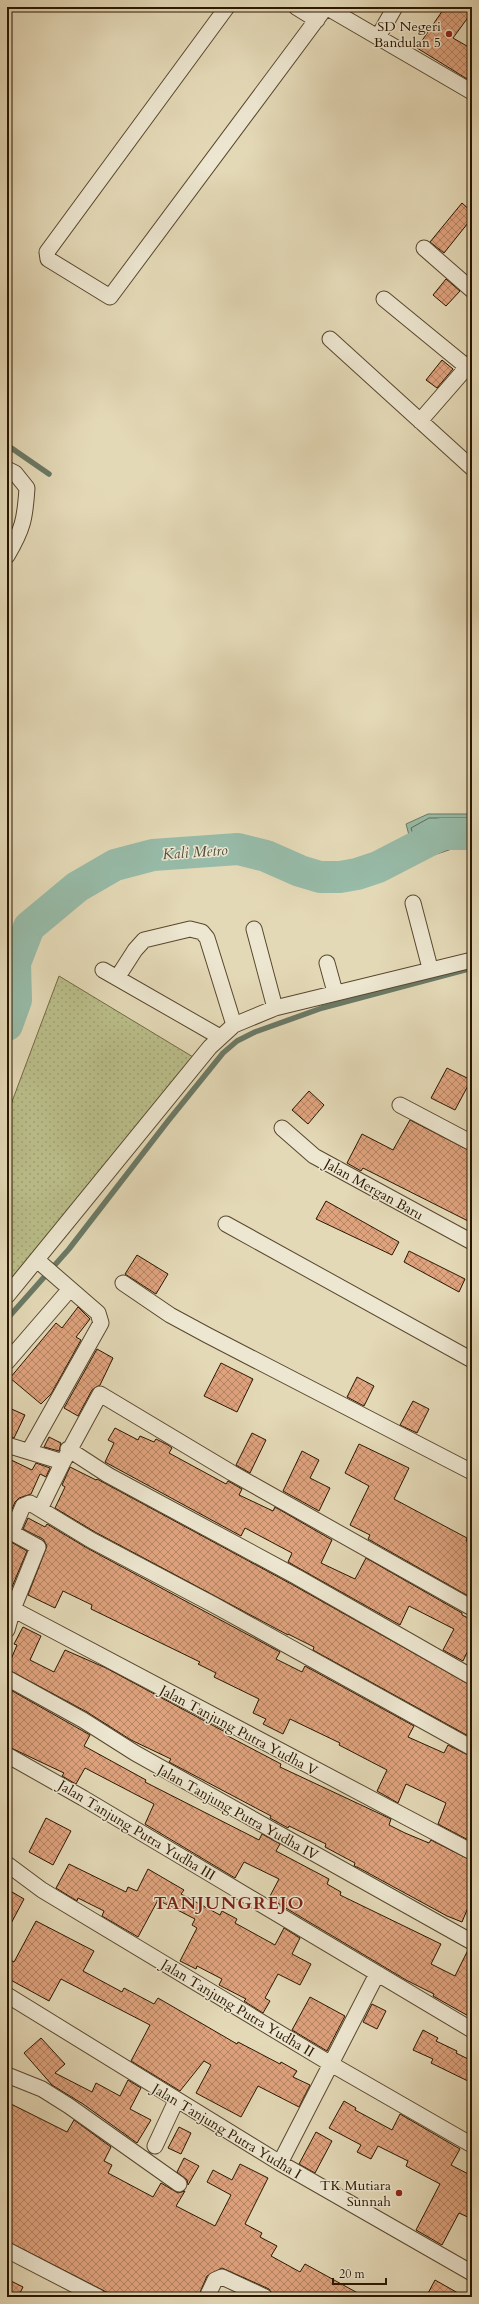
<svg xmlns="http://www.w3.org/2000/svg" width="479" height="2304" viewBox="0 0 479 2304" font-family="Cardo,serif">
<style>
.grass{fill:url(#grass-dots);stroke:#726a45}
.water{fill:#97bba8;stroke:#6b7965}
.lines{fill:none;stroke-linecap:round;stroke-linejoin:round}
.shore{stroke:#606954;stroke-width:1}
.stream{stroke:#6b7965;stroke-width:5.5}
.river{stroke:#97bba8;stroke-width:32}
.building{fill:url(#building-cross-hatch);stroke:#2a1700}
.minor-casing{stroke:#58482e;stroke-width:17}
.minor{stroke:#ede6d0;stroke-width:15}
.poi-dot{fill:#8f2418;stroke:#ede6d0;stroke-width:1.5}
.labels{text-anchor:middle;stroke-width:3;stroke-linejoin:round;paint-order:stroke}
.poi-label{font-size:14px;fill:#2a1700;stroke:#ede6d0;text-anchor:end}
.street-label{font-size:14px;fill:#2a1700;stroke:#ede6d0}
.water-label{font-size:15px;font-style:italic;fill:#50503b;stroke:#ede6d0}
.district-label{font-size:18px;font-weight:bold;letter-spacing:1px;fill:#7a1f14;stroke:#ede6d0}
</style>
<defs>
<pattern id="grass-dots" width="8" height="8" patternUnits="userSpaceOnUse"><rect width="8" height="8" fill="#babe8a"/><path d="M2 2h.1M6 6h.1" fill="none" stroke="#a0a375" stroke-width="1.8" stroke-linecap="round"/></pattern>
<pattern id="building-cross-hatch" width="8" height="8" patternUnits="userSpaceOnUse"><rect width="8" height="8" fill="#dfa37e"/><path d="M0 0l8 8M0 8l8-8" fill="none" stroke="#b58465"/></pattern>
</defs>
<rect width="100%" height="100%" fill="#e4d9b7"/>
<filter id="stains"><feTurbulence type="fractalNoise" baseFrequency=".005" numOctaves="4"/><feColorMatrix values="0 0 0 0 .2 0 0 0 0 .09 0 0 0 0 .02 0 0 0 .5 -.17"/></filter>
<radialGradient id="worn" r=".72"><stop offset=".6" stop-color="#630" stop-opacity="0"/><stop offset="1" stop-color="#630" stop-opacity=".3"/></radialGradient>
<path class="grass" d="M59,976l144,87 -133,168 -63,76v-192z"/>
<path class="water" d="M428,814h44v34h-17l-39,13 -10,-37z"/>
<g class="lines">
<path class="shore" d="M472,818h-43l-18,10 9,28 34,-12h18
M472,823h-41l-14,7 6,19 30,-10h19
M432,829h20l2,2 -27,10 -3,-8z"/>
<path class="stream" d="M7,445l42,29
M7,1319l62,-70 99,-128 55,-68 14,-12 18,-9 67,-24 150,-40"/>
<path class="river" d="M7,1025l9,-25 -1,-37 14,-36 48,-40 38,-22 38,-10 85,-6 28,7 34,15 20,6h20l17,-3 21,-7 64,-33h30"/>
</g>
<path class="building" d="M445,7h27v5l-19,26 19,11v33l-55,-34z
M462,203l10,9v6l-28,35 -14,-11z
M446,279l14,12 -14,15 -13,-11z
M442,360l11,9 -16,19 -11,-8z
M447,1068l24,12 -16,30 -24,-12z
M309,1091l15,14 -16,19 -16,-14z
M410,1120l62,32v71l-109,-55 -2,3 -14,-8 15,-29 31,16z
M326,1201l73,41 -7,13 -76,-36z
M409,1251l56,28 -6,13 -55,-30z
M137,1255l31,19 -12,20 -31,-20z
M78,1307l12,12 -14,18 5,3 -30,54 -10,10 -31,-26 46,-55 6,5z
M97,1349l16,9 -13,27 -8,5 -14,26 -14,-8z
M221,1363l32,16 -16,33 -33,-16z
M357,1377l17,9 -10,20 -17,-9z
M413,1401l16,8 -12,24 -17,-8z
M7,1407l18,8 -11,23 -7,-2z
M115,1428l23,12 2,-4 14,6 2,-3 12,6 4,3 -3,5 57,31 2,-3 14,8 -3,6 34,16 2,-4 57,33 -11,23 34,16 11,-21 96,55v2l10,5v22l-9,19 -20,-11 11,-21 -45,-23 -9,19 -112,-63 4,-9 -47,-25 -4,8 -136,-74 9,-19 -6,-3z
M252,1433l14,7 -16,33 -14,-8z
M49,1437l12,6 -2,8 -15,-4z
M359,1444l50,24 -15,31 73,39 -1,3 6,3 -2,53 -102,-58 2,-4 -20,-10 19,-39 -24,-13z
M302,1451l17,9 -9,18 20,10 -11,23 -36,-20z
M7,1458l25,12 4,-7 14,5 -4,9 -6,-3 -9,20 -12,4 -4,4 -8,19z
M70,1467l26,13 1,-1 196,106 179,101v52l-159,-88 1,-3 -26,-13v1l-193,-103 -40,-24 10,-21 -3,-2z
M28,1518l17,9 2,-3 40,24 193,104 -4,7 26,13 3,-6 109,60 -6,11 36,16 4,-8 24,12v85l-34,-18 8,-21 -40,-19 -8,19 -21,-12 10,-21 -48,-25 1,-2 -50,-24 -7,15 -20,-10 3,-5 -13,-6 6,-14 -45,-22 2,-4 -18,-9 2,-2 -109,-53 1,-4 -29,-14 -8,17 -27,-13 19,-49 -4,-7 -20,-10z
M11,1542l16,9 -15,36 -5,-3v-33z
M23,1627l18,9 -11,24 24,12 11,-22 41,18 121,65 -1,2 55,29 -1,3 111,52 -2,6 16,8 24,10 2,-3 41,21v37l-10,24 -15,-6 -88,-48 -5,-2 1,-3 -30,-16 1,-3 -37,-18 -1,2 -18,-10 1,-2 -102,-54 2,-3 -40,-19 -44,-28 -80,-43 10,-24 -3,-1z
M7,1688l83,47 -6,11 62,34 -1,2 114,58 3,-6 18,10 -4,7 53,28 -2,5 14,8 -1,3 101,49 -10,20 24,12 13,-26 4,1v67l-39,-22 1,-2 -28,-14 -137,-82 10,-19 -35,-17 -9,16 -90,-54 9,-20 -69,-36 -9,16 -14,-8 2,-3 -57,-27z
M46,1818l25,13 -18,34 -24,-13z
M69,1864l57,28 2,-5 9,4 11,-22 36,21 -3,4 39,21 2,-4 15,8 -2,4 40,22 9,-17 16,10 -8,16 19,10 -11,21 -22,-11 -13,24 5,3 -7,12 -19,-12 2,-2 -27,-14 3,-6 -25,-13 -1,3 -16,-8 17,-33 -5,-3 3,-6 -37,-19 -20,37 -36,-21 2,-5 -26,-13 -1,3 -21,-13z
M12,1892l12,7 -17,32v-30z
M36,1921l58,30 -11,20 39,21 2,-4 30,16 4,-6 79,46 1,-2 42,22 1,-2 16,9 -4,6 17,8 -11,22 -41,-21 -17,31 -45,-24 15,-28 -7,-4 -24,30 -49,-30 19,-36 -89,-46 -12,22 -42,-23v-20l7,4z
M310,1997l35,19 -18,35 -35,-21z
M372,2004l14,7 -9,18 -14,-7z
M423,2030l15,8 -2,3 21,10 -1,2 16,8v22l-41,-20 2,-4 -20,-9z
M41,2038l24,26 -10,9 37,19 4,-9 24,13 8,-16 13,8 -11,21 21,11 -14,23 -54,-39 -31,-19 -28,-32z
M344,2101l12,7 -1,2 37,20 8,-16 60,35 -9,16 21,11v43l-13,-6 -17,32 -26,-15 24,-46 -34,-18 2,-5 -30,-15 -7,13 -14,-7 4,-7 -32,-17z
M7,2102l60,30 7,-12 37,27 -7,14 8,4 -4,8 45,24 8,-14 17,10 7,-2 -9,15 39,20 16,-31 -24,-13 6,-12 19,10 8,-16 28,14 -23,46 17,9 -2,4 17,9 -6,10 29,16 5,-8 60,33h-91l-5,-8 -47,-21 -15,8 -9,21h-82l-109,-56z
M179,2127l12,6 -10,21 -13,-6z
M316,2132l16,9 -17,32 -16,-9z
M184,2158l15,8 -11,19 -1,-5 -10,-8z
M7,2279l16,8 -5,10h-11z
M435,2280l30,17h-39z"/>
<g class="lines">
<g class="minor-casing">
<path id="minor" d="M227,7l-180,245 1,7 62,38 216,-290
M296,7l21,13
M326,7l146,85
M378,37l17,-30
M424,248l48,42
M384,299l83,68 5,-5
M330,339l142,129
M420,421l47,-54
M7,469l8,4 12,15c-2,31 -4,41 -20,68
M413,903l17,65
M254,929l21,79
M327,963l8,29
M103,970l117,67
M117,978l18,-28 9,-10 46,-11 12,3 5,6 27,87
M400,1105l72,38
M282,1128l32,28 158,86
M226,1224l246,136
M123,1283l47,32 37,20 265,137
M7,1296l203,-249 24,-22 41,-17 197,-48
M7,1362l63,-73
M7,1445l56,17 37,-68 132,79 240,135
M68,1449l40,26 189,102 175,100
M29,1451l72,-128 -3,-10 -61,-53
M40,1509l23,-47
M7,1530l31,17 -25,62 -6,21
M12,1532l11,-26 7,-3 61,37 123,65 258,143
M7,1606l465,246
M7,1678l76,42 52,33 337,189
M7,1755l76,43 389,232
M7,1864l35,26 289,174 141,81
M7,1995l273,168 192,110
M7,2075l35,14 27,17 110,78
M155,2146l21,-45
M280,2163l97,-189
M7,2250l91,47
M207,2297l8,-17 7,-3 43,20"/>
</g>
<use href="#minor" class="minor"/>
</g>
<g class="poi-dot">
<circle cx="449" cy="34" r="4"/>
<circle cx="399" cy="2193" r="4"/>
</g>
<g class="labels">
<g class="poi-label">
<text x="441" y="31">SD Negeri<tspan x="441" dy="16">Bandulan 5</tspan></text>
<text x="391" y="2190">TK Mutiara<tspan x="391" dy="16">Sunnah</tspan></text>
</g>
<g class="street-label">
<text transform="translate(374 1189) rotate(29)" y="5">Jalan Mergan Baru</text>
<text transform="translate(239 1730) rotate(28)" y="5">Jalan Tanjung Putra Yudha V</text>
<text transform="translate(238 1812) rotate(29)" y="5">Jalan Tanjung Putra Yudha IV</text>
<text transform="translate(137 1830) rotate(31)" y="5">Jalan Tanjung Putra Yudha III</text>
<text transform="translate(238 2008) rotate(31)" y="5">Jalan Tanjung Putra Yudha II</text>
<text transform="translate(227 2131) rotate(31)" y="5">Jalan Tanjung Putra Yudha I</text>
</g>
<g class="water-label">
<text transform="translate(195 852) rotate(-4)" y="5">Kali Metro</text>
</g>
<g class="district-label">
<text x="229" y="1909">TANJUNGREJO</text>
</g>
</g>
<rect width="479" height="2304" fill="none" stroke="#e4d9b7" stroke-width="24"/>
<rect x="8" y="8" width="463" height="2288" fill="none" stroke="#2a1700" stroke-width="2"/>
<rect x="12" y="12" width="455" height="2280" fill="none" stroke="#2a1700"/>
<path d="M333 2278v6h53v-6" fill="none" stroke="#2a1700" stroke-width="2"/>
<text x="339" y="2278" font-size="12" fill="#2a1700" stroke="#ede6d0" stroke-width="3" paint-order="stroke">20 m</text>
<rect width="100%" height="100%" filter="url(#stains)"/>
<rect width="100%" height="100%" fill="url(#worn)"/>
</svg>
